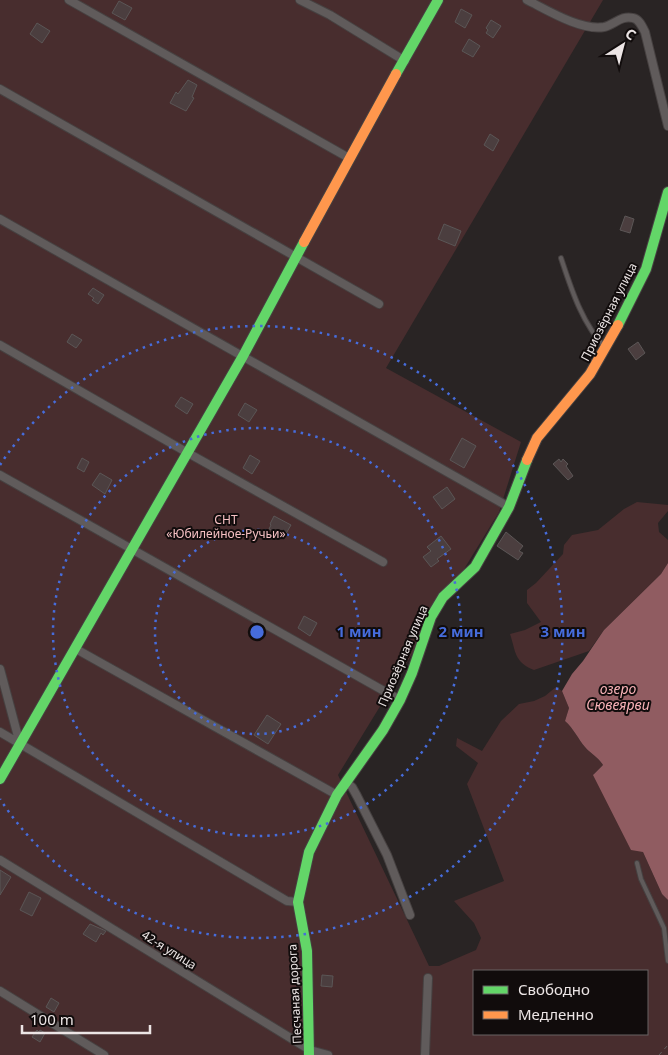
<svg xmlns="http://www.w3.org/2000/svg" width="668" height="1055" viewBox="0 0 668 1055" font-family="'Noto Sans',sans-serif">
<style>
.green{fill:#482d2e;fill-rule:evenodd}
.water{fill:#905c61}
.building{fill:#4b3e3f;stroke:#5b5656}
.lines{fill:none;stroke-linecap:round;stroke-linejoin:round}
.lane-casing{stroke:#464141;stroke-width:6}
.street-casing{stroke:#464141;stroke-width:10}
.fast-casing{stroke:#464141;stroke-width:12}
.slow-casing{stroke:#464141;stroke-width:12}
.path{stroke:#636060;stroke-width:1;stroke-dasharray:4 4;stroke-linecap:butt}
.lane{stroke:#605b5b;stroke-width:4}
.street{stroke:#605b5b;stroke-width:8}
.fast{stroke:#63d668;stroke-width:10}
.slow{stroke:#ff974d;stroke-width:10}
.ring{fill:none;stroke:#466cdb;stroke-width:2.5;stroke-dasharray:2.5 5}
.labels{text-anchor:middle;stroke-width:4;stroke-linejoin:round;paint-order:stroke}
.street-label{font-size:12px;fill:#ece5e5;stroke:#110c0c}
.park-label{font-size:12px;fill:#f6c0c3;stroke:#110c0c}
.water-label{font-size:14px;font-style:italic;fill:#f8b2b7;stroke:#110c0c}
.centre{fill:#466cdb;stroke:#110c0c;stroke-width:2.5}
.ring-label{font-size:15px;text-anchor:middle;font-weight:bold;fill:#466cdb;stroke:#110c0c;stroke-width:4;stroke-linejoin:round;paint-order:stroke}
</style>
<rect width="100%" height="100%" fill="#292424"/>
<path class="green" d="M0,0h603l-217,368 135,74 -22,70 -161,263 91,191h10l37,-16 5,-12 -7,-15 -20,-22 50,-20 -37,-97 11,-21 -22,-17 1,-8 25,13 19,-30 18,-17 15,-3 11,-5 11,-9 6,4 7,17 -4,13c9,8 13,18 20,26 6,7 14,11 18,18l-9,9 49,78 19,42 6,6v155h-668zM474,971h173v63h-173z
M637,502l31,3v6l-10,12 1,9 9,8v23l-7,11 -57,56 -15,21 -55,19c-20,-8 -18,-18 -24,-36l15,-4 16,-8 -14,-19v-13l9,-7 27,-29 1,-9 8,-10 26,-5 26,-21z"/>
<path class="water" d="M668,563v337l-6,-6 -19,-42 -12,-2 -38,-75 10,-10c-4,-7 -12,-11 -18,-18 -7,-8 -11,-18 -20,-26l4,-13 -7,-17 10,-17 11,-13 21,-31 57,-56z"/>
<path class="building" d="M119,1l13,7 -7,12 -13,-7z
M461,9l11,6 -7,13 -10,-6z
M491,20l10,6 -8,12 -7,-5 2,-3 -2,-2z
M37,23l13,8 -8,12 -12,-9z
M469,39l11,7 -7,11 -11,-6z
M188,80l9,5 -5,12 2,1 -8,13 -16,-8 6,-11 2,2z
M490,134l9,6 -6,11 -9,-6z
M625,216l9,3 -4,14 -10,-3z
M444,224l17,7 -6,15 -17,-7z
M93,288l11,7 -6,9 -6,-4 2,-2 -6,-4z
M72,334l10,6 -6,8 -9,-6z
M638,342l7,11 -9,7 -8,-11z
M181,397l12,7 -6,10 -12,-8z
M245,403l12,7 -8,12 -11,-7z
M462,438l14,8 -12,22 -14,-8z
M250,455l10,6 -8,13 -9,-6z
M82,458l7,4 -5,10 -7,-4z
M559,459l2,3 2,-3 5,5 -2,2 7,10 -5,4 -15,-16z
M100,473l12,7 -7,14 -13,-9z
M447,487l8,12 -13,10 -9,-12z
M274,516l17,9 -7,12 -15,-8 2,-4 -1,-1z
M506,532l17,14 -4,5 4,2 -5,7 -21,-14z
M441,536l10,13 -14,10 2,2 -8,6 -8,-10 8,-6 -4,-4z
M304,616l13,7 -7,13 -12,-8z
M267,715l14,9 -13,20 -14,-9z
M0,870l11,7 -11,18z
M29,892l12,6 -9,18 -12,-6z
M90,924l16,7 -3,4 -2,-2 -5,9 -13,-8z
M322,975l11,1 -1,11 -11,-1z
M51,998l8,5 -5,9 -8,-5z
M37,1030l2,2 1,-2 5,3 -5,9 -8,-5z"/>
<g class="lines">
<g class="lane-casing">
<path id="lane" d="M561,258c10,30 21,66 44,89
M637,863l4,16 23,49 4,33"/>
</g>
<g class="street-casing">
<path id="street" d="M69,0l280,158
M300,0l30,15 75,46
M527,0c20,10 54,31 77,27 10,-2 17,-12 29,-9 6,1 9,8 12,14l23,94
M0,89l379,215
M0,219l509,288
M0,345l188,108 195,109
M0,475l400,225
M76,649l261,146
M0,669l20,75
M0,732l287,169 11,1
M346,782l6,5 5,9 30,59 23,60
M0,860l310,190 18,5
M0,991l104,64
M425,1055l3,-77"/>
</g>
<g class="fast-casing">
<path id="fast" d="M396,74l42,-74
M618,325l28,-56 22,-77
M0,779l243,-423 61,-114
M309,1055l-2,-104 -9,-49 11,-50 28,-57 46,-65 17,-30 12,-27 19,-56 12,-20 32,-30 34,-60 18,-47"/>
</g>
<g class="slow-casing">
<path id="slow" d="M304,242l92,-168
M527,460l10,-22 53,-64 28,-49"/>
</g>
<path class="path" d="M659,1055l9,-10"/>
<use href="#lane" class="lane"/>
<use href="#street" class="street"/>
<use href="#fast" class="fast"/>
<use href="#slow" class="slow"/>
</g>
<g class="ring">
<circle cx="257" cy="632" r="102"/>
<circle cx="257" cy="632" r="204"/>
<path d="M0 465A306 306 0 1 1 0 799"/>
</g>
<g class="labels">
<g class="street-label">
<text transform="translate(609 312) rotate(-63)" y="4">Приозёрная улица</text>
<text transform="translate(403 656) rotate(-67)" y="4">Приозёрная улица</text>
<text transform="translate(169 950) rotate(32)" y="4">42-я улица</text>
<text transform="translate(295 994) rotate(-93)" y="4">Песчаная дорога</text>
</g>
<g class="park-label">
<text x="226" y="524">СНТ<tspan x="226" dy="14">«Юбилейное-Ручьи»</tspan></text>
</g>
<g class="water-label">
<text x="618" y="694">озеро<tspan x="618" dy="16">Сювеярви</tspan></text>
</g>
</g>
<circle cx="257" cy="632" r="8" class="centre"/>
<g class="ring-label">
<text x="359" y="637">1 мин</text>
<text x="461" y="637">2 мин</text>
<text x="563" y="637">3 мин</text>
</g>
<rect x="473" y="970" width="175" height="65" fill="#110c0c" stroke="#696363"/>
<rect x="483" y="986" width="25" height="8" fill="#63d668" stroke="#696363"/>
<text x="518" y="995" font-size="15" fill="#ece5e5">Свободно</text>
<rect x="483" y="1011" width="25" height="8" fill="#ff974d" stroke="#696363"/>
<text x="518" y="1020" font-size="15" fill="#ece5e5">Медленно</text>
<g transform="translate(623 45) rotate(36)" stroke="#110c0c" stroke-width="4" paint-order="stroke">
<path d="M0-4L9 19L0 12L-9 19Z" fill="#ece5e5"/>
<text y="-8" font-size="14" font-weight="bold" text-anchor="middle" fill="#ece5e5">С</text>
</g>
<path d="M22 1025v8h128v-8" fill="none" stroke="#ece5e5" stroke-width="2.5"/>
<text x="30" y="1025" font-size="15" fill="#ece5e5" stroke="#110c0c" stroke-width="4" paint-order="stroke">100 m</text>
</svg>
